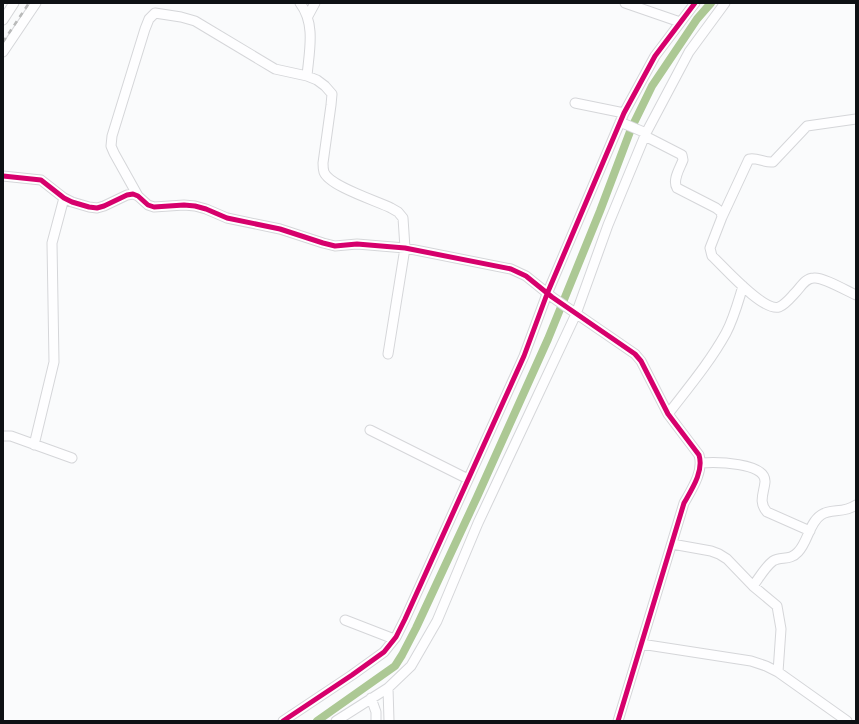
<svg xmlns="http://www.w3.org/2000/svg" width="859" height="724" viewBox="0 0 859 724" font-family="'Space Grotesk',sans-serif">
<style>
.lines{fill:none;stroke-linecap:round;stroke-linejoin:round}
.canal{stroke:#acc894;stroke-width:8}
.minor-casing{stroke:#d5d6d9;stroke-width:11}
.minor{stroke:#fefeff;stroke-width:9}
.rail{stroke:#b9baba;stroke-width:2.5;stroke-dasharray:5 5;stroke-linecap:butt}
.cycleway-casing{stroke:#fff;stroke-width:8}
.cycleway{stroke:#d6006c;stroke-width:5}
</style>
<rect width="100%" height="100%" fill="#fafbfc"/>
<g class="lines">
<path class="canal" d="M317,721l78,-55 7,-11 14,-27 61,-131 71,-158 52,-128 31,-82 21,-43 45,-67 14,-16"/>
<g class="minor-casing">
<path id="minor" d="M300,3c16,21 9,49 7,73
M625,3l55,19
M308,16l7,-13
M3,20l11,-17
M3,52l33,-49
M575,103l49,10
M620,122l26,11
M645,136l37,19 1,5c-3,8 -11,20 -6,28l39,20 5,4 1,5 -12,31 2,8c12,11 51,56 67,51 7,-3 12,-10 16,-14 6,-6 10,-15 19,-15 9,-1 33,13 42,17
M3,176l38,4 23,18 8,4 17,5 8,1 7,-2 23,-11 6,-1 5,2 10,9 6,2 30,-2 11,1 11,3 21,9 53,11 43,14 12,3 22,-2 48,4 106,21 15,7 26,21 83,57 6,7 27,53 31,41c5,16 -7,34 -15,48l-66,218
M138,196l-24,-43 -3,-7 1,-10 33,-107 4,-10 6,-6 26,4 14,4 80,48 32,7 10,4 8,6 7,8 -1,11 -8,58c0,2 0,6 1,9 5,14 53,29 67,36l7,4 5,6 2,30 -17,106
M722,217l27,-58c8,-2 15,4 24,3l34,-36 49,-7
M668,414c20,-26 42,-52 58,-81 8,-15 12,-31 17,-47
M370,430l98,49
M3,436h8l61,22
M34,445l20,-83 -2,-119 12,-45
M701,463c14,-1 65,-1 64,19 -1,11 -7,20 2,30l43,19
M672,544l39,7 8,3 8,5 26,27 24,20 4,23 -3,43
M753,586c6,-8 12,-19 20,-25 8,-5 17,0 25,-9 10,-10 11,-29 23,-37 10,-7 22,-1 35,-10
M345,620l49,19
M641,644l110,17 15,5 12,6 69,49
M388,688l1,33
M371,698l5,14v9
M283,721l69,-46 32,-23 12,-15 9,-18 119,-263 23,-62 77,-181 31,-57 40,-53
M336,721l52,-33 23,-22 26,-45 41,-98 98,-209 32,-89 38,-92 43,-81 36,-49"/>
</g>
<use href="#minor" class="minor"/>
<path class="rail" d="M3,42l26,-39"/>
<g class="cycleway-casing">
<path id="cycleway" d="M3,176l38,4 23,18 8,4 17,5 8,1 7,-2 23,-11 6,-1 5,2 10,9 6,2 30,-2 11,1 11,3 21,9 53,11 43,14 12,3 22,-2 48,4 106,21 15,7 26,21 83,57 6,7 27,53 31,41c5,16 -7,34 -15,48l-66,218
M283,721l69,-46 32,-23 12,-15 9,-18 119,-263 23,-62 77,-181 31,-57 40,-53"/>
</g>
<use href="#cycleway" class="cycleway"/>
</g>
<rect width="859" height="724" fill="none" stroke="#0e1114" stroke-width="8"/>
</svg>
